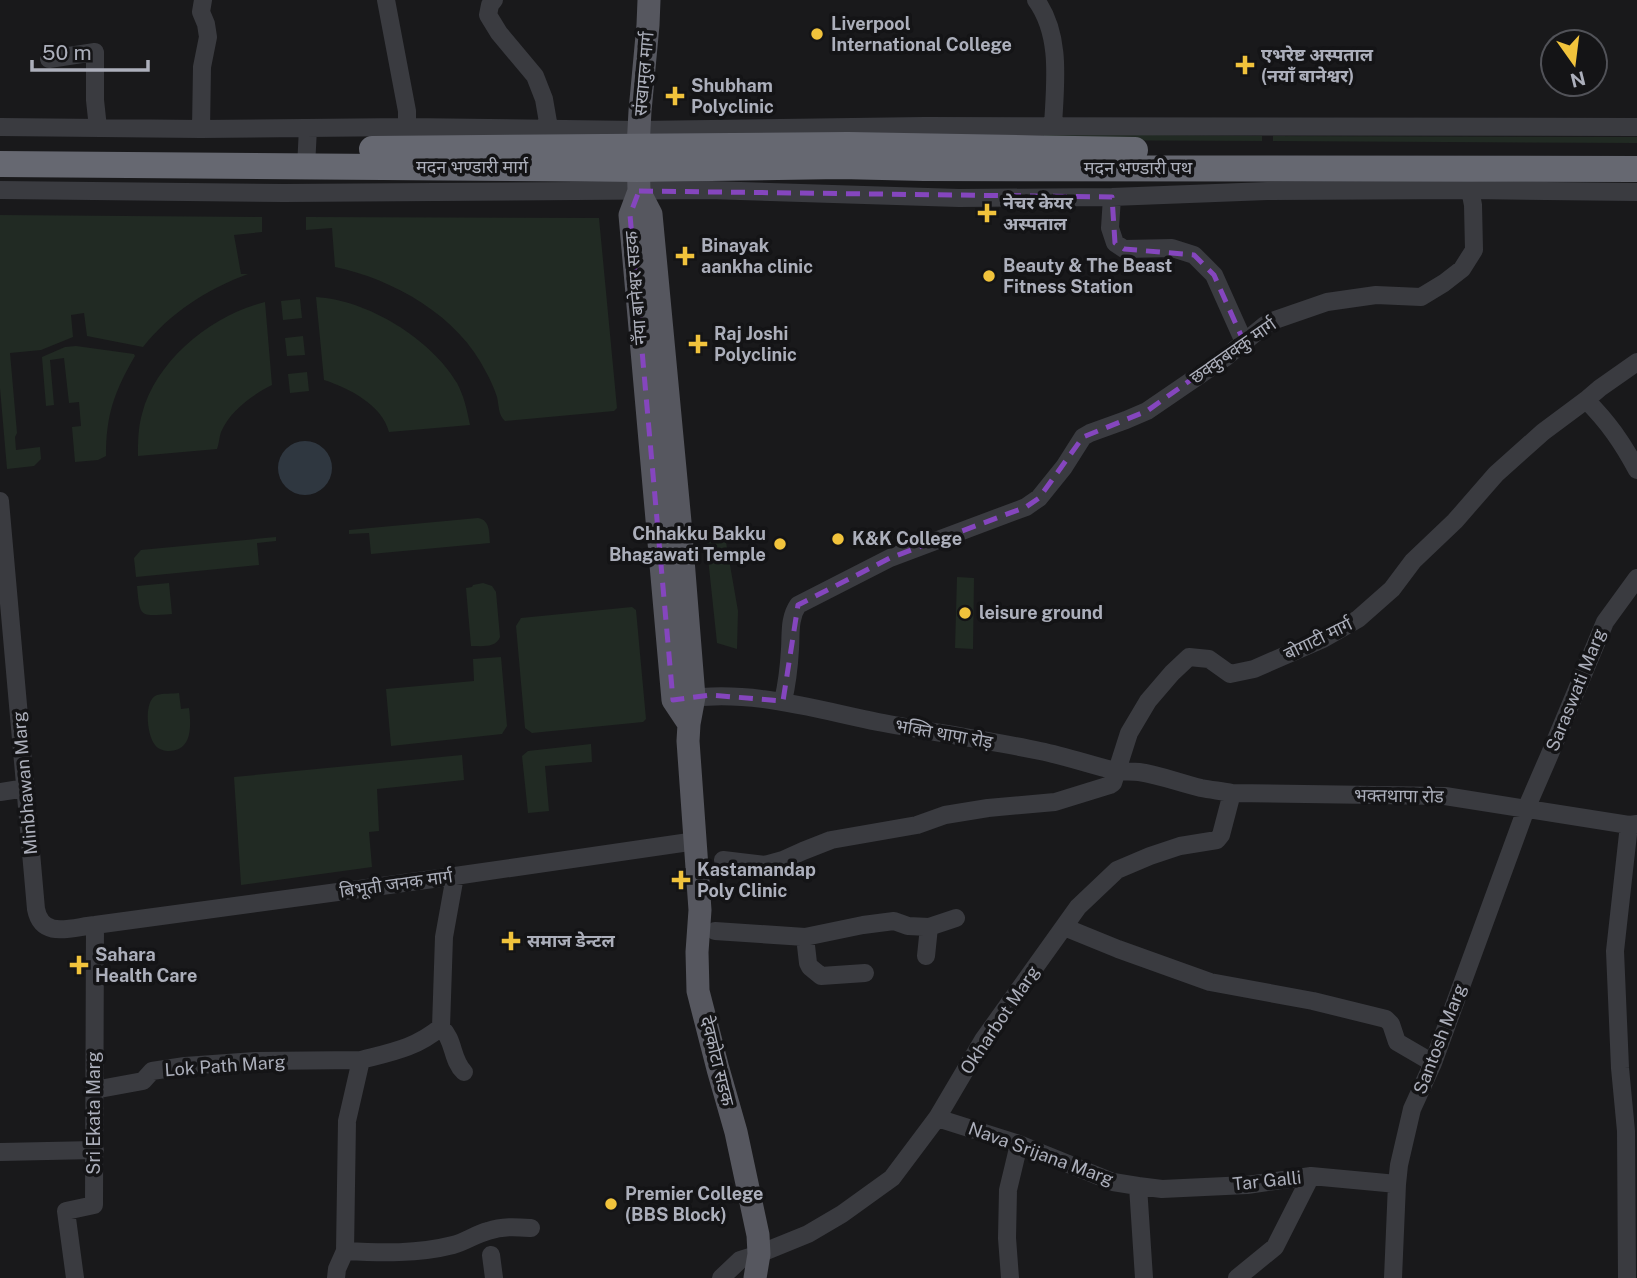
<svg xmlns="http://www.w3.org/2000/svg" width="1637" height="1278" viewBox="0 0 1637 1278" font-family="'Public Sans','Noto Sans Devanagari',sans-serif">
<style>
.green{fill:#212a23}
.water{fill:#2f3740}
.lines{fill:none;stroke-linecap:round;stroke-linejoin:round}
.minor{stroke:#3a3b40;stroke-width:18}
.major{stroke:#56575f;stroke-width:23}
.highway{stroke:#666871;stroke-width:26}
.marked{fill:none;stroke:#8546be;stroke-width:5;stroke-dasharray:14 9;stroke-linejoin:round}
.poi-dot{fill:#f1c33c;stroke:#141416;stroke-width:2.5}
.labels{text-anchor:middle;stroke-width:7;stroke-linejoin:round;paint-order:stroke}
.poi-label{font-size:18px;font-weight:bold;fill:#acafbb;stroke:#141416;text-anchor:start}
.street-label{font-size:18px;fill:#acafbb;stroke:#141416}
</style>
<rect width="100%" height="100%" fill="#19191b"/>
<path class="green" d="M1044,134l218,2v5l-218,-1z
M1273,136l353,1h11v6l-364,-2z
M0,215l262,2v15l-28,3 7,39h7c-41,15 -78,39 -105,73l-56,-11 -3,-23 -13,2 2,22 -32,13 -31,3 7,80 -2,4 1,13 24,-3 1,12 -7,7 -27,3 -7,-81z
M306,217l293,1 18,190 -3,3 -109,10c-7,-6 -6,-16 -8,-24 -3,-9 -7,-18 -11,-25 -27,-56 -93,-93 -151,-105l-3,-39 -26,2z
M316,297c52,3 115,42 141,86 7,13 10,27 13,42l-81,7c-7,-27 -40,-44 -65,-52z
M300,299l2,19 -19,2 -2,-19z
M265,302l7,83c-20,10 -42,26 -51,47 -2,6 -2,12 -4,17l-79,7c0,-14 0,-28 4,-42 14,-54 70,-99 123,-112z
M303,336l2,19 -18,1 -2,-18z
M76,346l58,8 1,2c-21,36 -29,59 -29,100l-8,4 -23,2 -3,-35 9,-1 -2,-24 -10,1 -5,-45 -14,2 4,45 -8,1 -4,-49 23,-10z
M307,372l2,19 -19,2 -2,-19z
M478,518c12,2 11,14 12,25l-119,11 -2,-21 -20,1v-4z
M276,537v4l-19,2 2,22 -123,12 -2,-19 7,-8z
M706,539l20,3 12,69 -1,38 -20,-6z
M957,577l17,1 -1,71 -18,-1z
M169,583l3,31c-32,2 -32,5 -35,-28z
M483,583l9,3 4,6 4,45c-4,11 -18,9 -29,9l-5,-58 6,-1 1,-2z
M632,607l4,3 10,109 -3,3 -111,11 -7,-5 -9,-102 5,-8z
M501,657l6,69 -5,8 -111,12 -5,-57 88,-8 -1,-22z
M179,693l2,16 8,-1c2,16 4,43 -20,43 -5,0 -11,-2 -14,-6 -8,-9 -12,-45 2,-50 6,-2 15,-1 22,-2z
M591,744l1,18 -47,4 4,45 -21,2 -6,-57 6,-5z
M462,755l2,25 -87,9 2,42 -10,1 3,35 -131,18 -7,-108z"/>
<path class="water" d="M278 468a27 27 0 1 1 54 0a27 27 0 1 1-54 0Z"/>
<g class="lines">
<path class="minor" d="M386,0l21,111v16
M494,0l-4,5 -2,10 11,18 36,43 9,23 5,29
M1036,0c26,36 19,84 17,126
M49,59l46,-7v48l3,28
M0,127l201,2 206,-2 232,3 286,-4 712,1
M201,129l1,-62 6,-30 -2,-13 -5,-12 2,-12
M306,167l2,-39
M0,190l284,3 425,-3 250,8 153,-1 155,-6 203,-1 167,2
M1112,197l-2,31 5,15 9,6 48,-1 22,7 20,20 30,67
M1586,400c22,22 36,42 51,70
M0,501l36,408c6,31 36,18 59,16l360,-49 241,-35
M684,699c66,-10 130,10 194,23 54,10 109,18 162,29 25,5 48,13 72,19 9,2 18,1 27,2 21,3 41,11 62,16 10,2 21,3 31,5l213,3 184,29 8,-1
M783,701c4,-17 6,-34 7,-52 1,-15 -1,-31 8,-44l92,-47 136,-51 13,-9 25,-31 19,-30 7,-4 36,-13 21,-9 79,-54 39,-32 10,-5 52,-18 49,-7 45,2 23,-14 18,-14 12,-19 -1,-45 -3,-15
M0,792l26,-4
M723,860l42,5 18,-5 20,-9 28,-11 86,-15 28,-10 43,-7 67,-6 55,-17 3,-2 16,-50 19,-32 24,-28 17,-16 20,2 21,15 24,-5 69,-30 35,-20 34,-30 21,-28 42,-40 41,-47 47,-42 43,-32 14,-12 37,-26
M1064,927l54,22 92,33 103,19 73,18 5,5 6,18 36,21
M715,931l90,6 58,-12 31,-4 14,5 21,1 27,-9
M805,937l3,26 2,4 11,9 44,-3
M926,956l3,-29
M441,1027c14,14 10,32 23,45
M94,1090l49,-9 9,-10 33,-5 70,-5 106,-1
M937,1118l82,26 94,38 25,4 6,92
M0,1152l95,-2
M1138,1186l24,3 85,-4 64,-9 86,8
M345,1251c36,2 73,3 108,-6 12,-3 23,-11 35,-14 15,-5 28,-4 43,-3
M491,1255l3,23
M75,1278l-9,-67 28,-6 1,-280
M336,1278l1,-9 8,-18 2,-130 14,-61c31,-8 55,-12 80,-33l3,-90 11,-61
M721,1278l19,-18 19,-6 49,-20 34,-20 50,-36 45,-60 46,-78 95,-133 39,-37 33,-14 30,-10 37,-6 4,-5 11,-42
M1010,1278l-3,-40 1,-48 11,-46
M1237,1278l38,-31 36,-71
M1393,1278l4,-94 2,-19 13,-56 21,-46 93,-254 23,-53 56,-134 32,-44
M1627,1278l-1,-147 -6,-63 -5,-117 14,-126"/>
<path class="major" d="M649,0l-1,25 -8,86 -2,37 1,43 -9,24 43,485 16,24
M639,191l12,23 29,308 14,175 -5,27 -1,17 12,169 -3,42 1,39 20,78 18,63 22,103 1,19 -4,24"/>
<path class="highway" d="M372,149l476,-4 287,5
M0,164l638,5 203,-3 83,2 713,1"/>
</g>
<path class="marked" d="M639,191l473,6 3,46 9,6 70,6 20,20 30,67 -97,69 -64,26 -44,61 -13,9 -136,51 -92,47 -15,96 -73,-6 -37,5 -43,-485z"/>
<g class="poi-dot">
<circle cx="817" cy="34" r="7"/>
<path d="M1241.5 54.5h7v7h7v7h-7v7h-7v-7h-7v-7h7z"/>
<path d="M671.5 85.5h7v7h7v7h-7v7h-7v-7h-7v-7h7z"/>
<path d="M983.5 202.5h7v7h7v7h-7v7h-7v-7h-7v-7h7z"/>
<path d="M681.5 245.5h7v7h7v7h-7v7h-7v-7h-7v-7h7z"/>
<circle cx="989" cy="276" r="7"/>
<path d="M694.5 333.5h7v7h7v7h-7v7h-7v-7h-7v-7h7z"/>
<circle cx="838" cy="539" r="7"/>
<circle cx="780" cy="544" r="7"/>
<circle cx="965" cy="613" r="7"/>
<path d="M677.5 869.5h7v7h7v7h-7v7h-7v-7h-7v-7h7z"/>
<path d="M507.5 930.5h7v7h7v7h-7v7h-7v-7h-7v-7h7z"/>
<path d="M75.5 954.5h7v7h7v7h-7v7h-7v-7h-7v-7h7z"/>
<circle cx="611" cy="1204" r="7"/>
</g>
<g class="labels">
<g class="poi-label">
<text x="831" y="30">Liverpool<tspan x="831" dy="21">International College</tspan></text>
<text x="1261" y="61">एभरेष्ट अस्पताल<tspan x="1261" dy="21">(नयाँ बानेश्वर)</tspan></text>
<text x="691" y="92">Shubham<tspan x="691" dy="21">Polyclinic</tspan></text>
<text x="1003" y="209">नेचर केयर<tspan x="1003" dy="21">अस्पताल</tspan></text>
<text x="701" y="252">Binayak<tspan x="701" dy="21">aankha clinic</tspan></text>
<text x="1003" y="272">Beauty &amp; The Beast<tspan x="1003" dy="21">Fitness Station</tspan></text>
<text x="714" y="340">Raj Joshi<tspan x="714" dy="21">Polyclinic</tspan></text>
<text x="766" y="540" text-anchor="end">Chhakku Bakku<tspan x="766" dy="21">Bhagawati Temple</tspan></text>
<text x="852" y="545">K&amp;K College</text>
<text x="979" y="619">leisure ground</text>
<text x="697" y="876">Kastamandap<tspan x="697" dy="21">Poly Clinic</tspan></text>
<text x="527" y="947">समाज डेन्टल</text>
<text x="95" y="961">Sahara<tspan x="95" dy="21">Health Care</tspan></text>
<text x="625" y="1200">Premier College<tspan x="625" dy="21">(BBS Block)</tspan></text>
</g>
<g class="street-label">
<text transform="translate(644 74) rotate(-85)" y="6">संखामुल मार्ग</text>
<text x="472" y="173">मदन भण्डारी मार्ग</text>
<text x="1138" y="174">मदन भण्डारी पथ</text>
<text transform="translate(636 288) rotate(-95)" y="6">नँया बानेश्वर सडक</text>
<text transform="translate(1233 351) rotate(-35)" y="6">छक्कुबक्कु मार्ग</text>
<text transform="translate(1318 639) rotate(-26)" y="6">बोगाटी मार्ग</text>
<text transform="translate(1576 690) rotate(-68)" y="6">Saraswati Marg</text>
<text transform="translate(944 734) rotate(10)" y="6">भक्ति थापा रोड़</text>
<text transform="translate(25 783) rotate(-95)" y="6">Minbhawan Marg</text>
<text transform="translate(1399 796) rotate(1)" y="6">भक्तथापा रोड</text>
<text transform="translate(396 884) rotate(-8)" y="6">बिभूती जनक मार्ग</text>
<text transform="translate(1000 1020) rotate(-56)" y="6">Okharbot Marg</text>
<text transform="translate(1440 1039) rotate(-69)" y="6">Santosh Marg</text>
<text transform="translate(717 1061) rotate(76)" y="6">देवकोटा सडक</text>
<text transform="translate(225 1066) rotate(-4)" y="6">Lok Path Marg</text>
<text transform="translate(94 1113) rotate(-90)" y="6">Sri Ekata Marg</text>
<text transform="translate(1041 1154) rotate(20)" y="6">Nava Srijana Marg</text>
<text transform="translate(1267 1181) rotate(-6)" y="6">Tar Galli</text>
</g>
</g>
<g transform="translate(1574 63) rotate(166)"><circle r="33" fill="#141416" stroke="#515258" stroke-width="2"/>
<path d="M0-5L12 26L0 18L-12 26Z" fill="#f1c33c"/>
<text y="-10" font-size="19" font-weight="bold" text-anchor="middle" fill="#acafbb">N</text>
</g>
<path d="M32 60v10h116v-10" fill="none" stroke="#acafbb" stroke-width="3.5"/>
<text x="42" y="60" font-size="21" fill="#acafbb" stroke="#141416" stroke-width="5" paint-order="stroke">50 m</text>
</svg>
